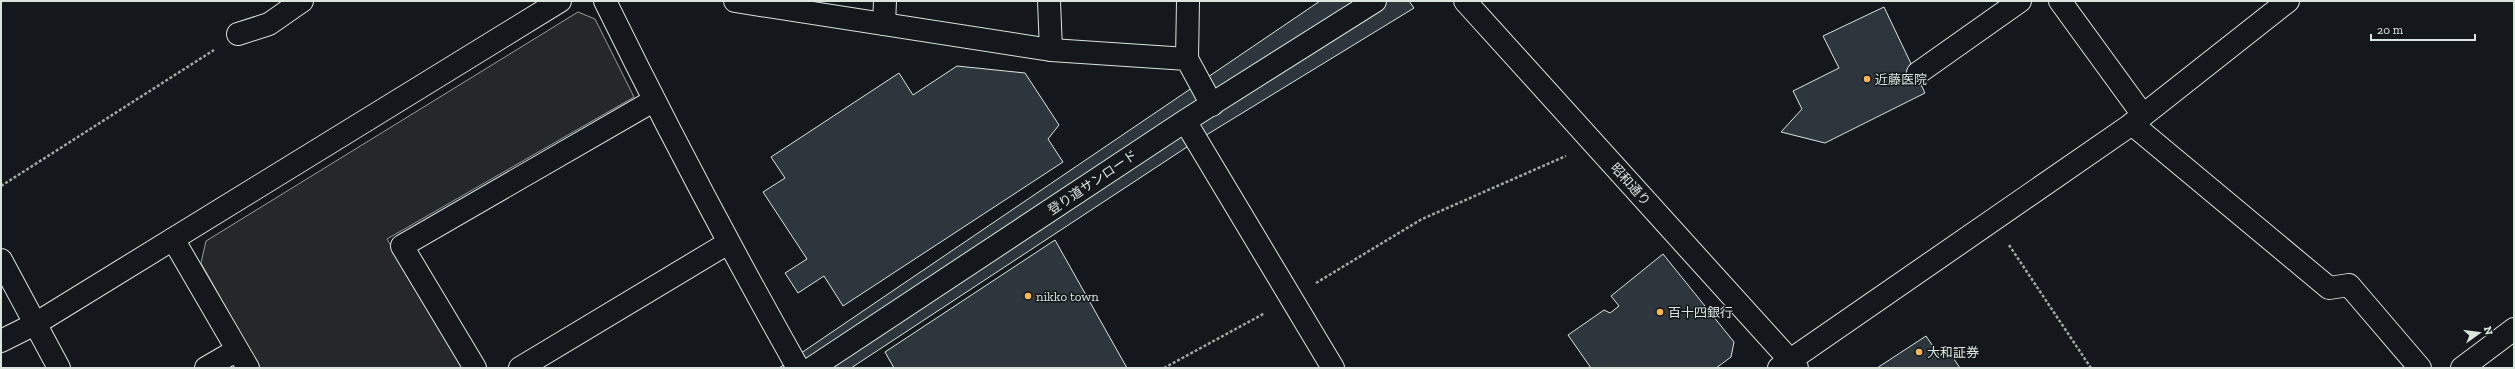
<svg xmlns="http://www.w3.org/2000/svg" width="2515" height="369" viewBox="0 0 2515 369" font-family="'Zilla Slab','Noto Sans JP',serif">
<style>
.parking{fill:#24282b;stroke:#939e99}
.building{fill:#2c363c;stroke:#d8e6dc}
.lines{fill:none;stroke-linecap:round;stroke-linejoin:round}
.street-casing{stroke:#d8e6dc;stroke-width:24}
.secondary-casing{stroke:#d8e6dc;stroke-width:24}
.path{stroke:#9da8a2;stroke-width:2.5;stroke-dasharray:3 2;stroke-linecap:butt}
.street{stroke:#14181c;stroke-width:22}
.secondary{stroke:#14181c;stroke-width:22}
.poi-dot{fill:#ffb74d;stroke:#14181c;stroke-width:1.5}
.labels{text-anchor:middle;stroke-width:3;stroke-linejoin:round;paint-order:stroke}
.poi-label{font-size:13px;fill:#d8e6dc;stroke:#14181c;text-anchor:start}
.street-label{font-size:13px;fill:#d8e6dc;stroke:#14181c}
</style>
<rect width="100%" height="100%" fill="#14181c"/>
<path class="parking" d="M578,12l17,7 39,78 -247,142 76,129h-203l-59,-105 5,-22z"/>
<path class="building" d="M1320,1h89l5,7 -224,137 -339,223h-72z
M1884,7l41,86 -100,50 -44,-11 21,-23 -9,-18 46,-23 -16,-32z
M957,66l68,7 34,52 -11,14 15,23 -220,144 -19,-30 -26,17 -13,-20 22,-14 -44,-67 22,-14 -14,-21 128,-84 14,22z
M1055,240l72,128h-233l-9,-16z
M1663,254l71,88 -3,15 -15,11h-125l-23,-33 36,-25 6,3 9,-7 -8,-10z
M1926,336l13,19 9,-5 12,18h-83z"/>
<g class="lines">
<g class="street-casing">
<path id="street" d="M605,1c61,125 125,246 193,367
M1049,1l2,49
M2060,1l83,114
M884,24l1,-23
M238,34l31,-10 33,-23
M1187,59l1,-58
M1918,73l102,-72
M1185,121l148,247
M2132,124l197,164 20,-3 71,83
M173,239l75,129
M1,260l58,108
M206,368l31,-18
M475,368l-73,-122 251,-145
M520,368l208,-125
M812,368l373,-247 190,-120
M2462,368l52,-39"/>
</g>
<g class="secondary-casing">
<path id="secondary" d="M735,1l316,49 136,9 25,46
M1465,1l332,367
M1,341l34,-17 525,-323
M1779,368l353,-244 156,-123"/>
</g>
<path class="path" d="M1,186l213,-136
M2009,245l82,123
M1316,283l106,-64 144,-63
M1164,368l101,-55"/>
<use href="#street" class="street"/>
<use href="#secondary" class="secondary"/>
</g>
<g class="poi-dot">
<circle cx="1867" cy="79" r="4"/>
<circle cx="1028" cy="296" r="4"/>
<circle cx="1660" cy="312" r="4"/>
<circle cx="1919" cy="352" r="4"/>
</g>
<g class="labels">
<g class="poi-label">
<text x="1875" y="84">近藤医院</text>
<text x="1036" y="301">nikko town</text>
<text x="1668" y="317">百十四銀行</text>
<text x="1927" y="357">大和証券</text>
</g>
<g class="street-label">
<text transform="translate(1092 182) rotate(-34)" y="5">登り道サンロード</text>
<text transform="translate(1631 184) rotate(48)" y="5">昭和通り</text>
</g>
</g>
<rect width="2515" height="369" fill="none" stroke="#d8e6dc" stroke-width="4"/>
<g transform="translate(2479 333) rotate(76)" stroke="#14181c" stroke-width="3" paint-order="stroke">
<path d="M0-3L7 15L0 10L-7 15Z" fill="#d8e6dc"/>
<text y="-6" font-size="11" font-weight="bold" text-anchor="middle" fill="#d8e6dc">N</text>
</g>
<path d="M2371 34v6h104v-6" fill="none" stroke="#d8e6dc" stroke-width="2"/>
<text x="2377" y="34" font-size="12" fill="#d8e6dc" stroke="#14181c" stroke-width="3" paint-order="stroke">20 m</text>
</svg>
